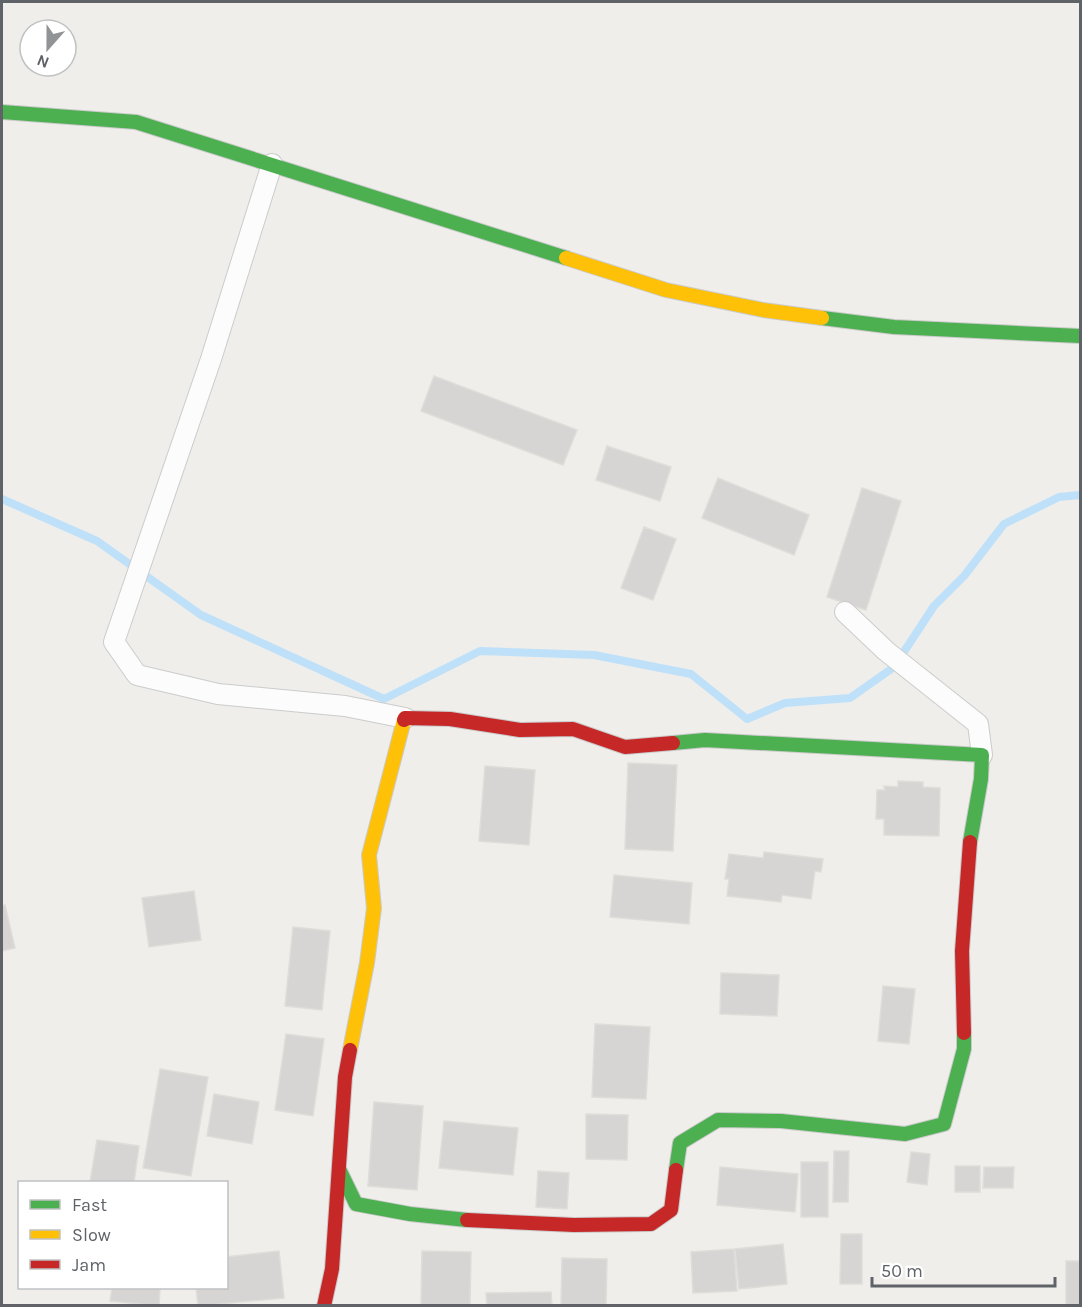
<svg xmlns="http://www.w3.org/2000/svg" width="1082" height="1307" viewBox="0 0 1082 1307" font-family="Karla,sans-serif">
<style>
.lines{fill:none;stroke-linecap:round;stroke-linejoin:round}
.stream{stroke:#bfe0f9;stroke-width:8}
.building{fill:#d6d5d3;stroke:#deddd9;stroke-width:1.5}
.street-casing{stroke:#cbcccc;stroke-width:22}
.fast-casing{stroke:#cacacb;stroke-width:16}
.slow-casing{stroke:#cacacb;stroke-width:16}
.jam-casing{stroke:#cacacb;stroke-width:16}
.street{stroke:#fdfcfc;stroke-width:20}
.fast{stroke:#4caf50;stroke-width:14}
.slow{stroke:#ffc107;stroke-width:14}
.jam{stroke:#c62828;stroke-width:14}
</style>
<rect width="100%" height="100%" fill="#efeeea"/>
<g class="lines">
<path class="stream" d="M2,499l95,42 104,74 183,84 96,-48 114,4 97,19 56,45 38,-16 65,-5 44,-31 40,-61 30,-30 40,-52 55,-27 21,-2"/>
</g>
<path class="building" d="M434,376l143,54 -14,35 -142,-54z
M607,446l64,21 -11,34 -64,-21z
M718,478l91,37 -15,40 -92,-37z
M862,488l39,13 -35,109 -39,-13z
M644,527l32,12 -23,61 -32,-12z
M628,763l49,2 -4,86 -48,-2z
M485,766l50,4 -6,75 -50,-4z
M898,781l25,1v5l17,1 -1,48 -55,-1v-16h-8l1,-29h8l-1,-4 14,1z
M764,852l59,7 -2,13 -6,-1 -4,28 -29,-4 -1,7 -54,-6 2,-17h-4l4,-25 34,4z
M614,875l78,8 -3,41 -79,-7z
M194,891l7,49 -52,7 -7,-49z
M5,905l10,43 -13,3v-45z
M293,927l37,4 -8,79 -37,-4z
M721,973l58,2 -2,41 -57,-2z
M883,986l32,3 -6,55 -31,-3z
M595,1024l55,3 -4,72 -54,-2z
M286,1034l38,5 -11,77 -38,-6z
M160,1069l48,8 -17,99 -48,-8z
M214,1094l45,8 -7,42 -45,-8z
M374,1102l49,4 -6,84 -49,-4z
M586,1114l42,1 -1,45 -41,-1z
M444,1121l74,7 -5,47 -74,-7z
M97,1140l42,6 -5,36h-44z
M834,1151h15l-1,51h-15z
M911,1152l19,2 -3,31 -20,-3z
M801,1162h27v55h-27z
M955,1166h25v26h-25z
M720,1167l78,7 -3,38 -78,-7z
M984,1167h30l-1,21h-30z
M538,1171l31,2 -2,36 -31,-2z
M841,1234h21v50h-22z
M783,1244l4,40 -48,5 -4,-40z
M734,1249l3,42 -44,2 -2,-41z
M279,1251l5,47 -86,8 -2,-18h30v-31z
M422,1251l49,1 -1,54h-49z
M562,1258l45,1 -1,47h-45z
M1066,1261h14v45h-14z
M112,1288h48l-1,18 -49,-5z
M551,1292l1,14h-65l-1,-13z"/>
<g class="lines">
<g class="street-casing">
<path id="street" d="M272,164l-61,195 -97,283 23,33 81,19 127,12 60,12
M845,612l41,39 92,73 4,31"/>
</g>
<g class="fast-casing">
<path id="fast" d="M2,112l134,10 430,136
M822,318l72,9 186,9
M673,743l32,-3 277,15 -1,24 -11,63
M339,1169l17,35 54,10 57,6
M676,1170l4,-27 38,-23 63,1 124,13 39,-10 20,-75v-16"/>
</g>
<g class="slow-casing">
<path id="slow" d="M566,258l100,32 97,20 59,8
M350,1050l17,-87 7,-55 -5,-53 35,-135"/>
</g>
<g class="jam-casing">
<path id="jam" d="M404,720l1,-2 45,1 70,11 53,-1 52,18 48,-4
M964,1033l-2,-82 8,-109
M467,1220l107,5 77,-1 20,-14 5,-40
M324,1306l8,-37 13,-192 5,-27"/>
</g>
<use href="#street" class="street"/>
<use href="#fast" class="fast"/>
<use href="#slow" class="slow"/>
<use href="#jam" class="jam"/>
</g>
<rect width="1082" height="1307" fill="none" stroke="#5f6368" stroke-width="6"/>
<rect x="18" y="1181" width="210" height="108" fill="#ffffff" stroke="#bfc1c3" stroke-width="1.5"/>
<rect x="30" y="1200" width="30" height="9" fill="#4caf50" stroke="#bfc1c3" stroke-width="1.5"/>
<text x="72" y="1211" font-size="18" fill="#5f6368">Fast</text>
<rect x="30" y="1230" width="30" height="9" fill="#ffc107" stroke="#bfc1c3" stroke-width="1.5"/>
<text x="72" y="1241" font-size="18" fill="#5f6368">Slow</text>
<rect x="30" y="1260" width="30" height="9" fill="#c62828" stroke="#bfc1c3" stroke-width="1.5"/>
<text x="72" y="1271" font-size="18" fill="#5f6368">Jam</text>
<g transform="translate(48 48) rotate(201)"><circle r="28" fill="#ffffff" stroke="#bfc1c3" stroke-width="1.5"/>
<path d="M0-4.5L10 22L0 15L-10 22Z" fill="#919496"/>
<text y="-9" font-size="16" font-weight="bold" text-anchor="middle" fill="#5f6368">N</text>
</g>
<path d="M872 1277v9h183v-9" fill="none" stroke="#5f6368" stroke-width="3"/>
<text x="881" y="1277" font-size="18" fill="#5f6368" stroke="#ffffff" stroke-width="4.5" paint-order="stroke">50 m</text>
</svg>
